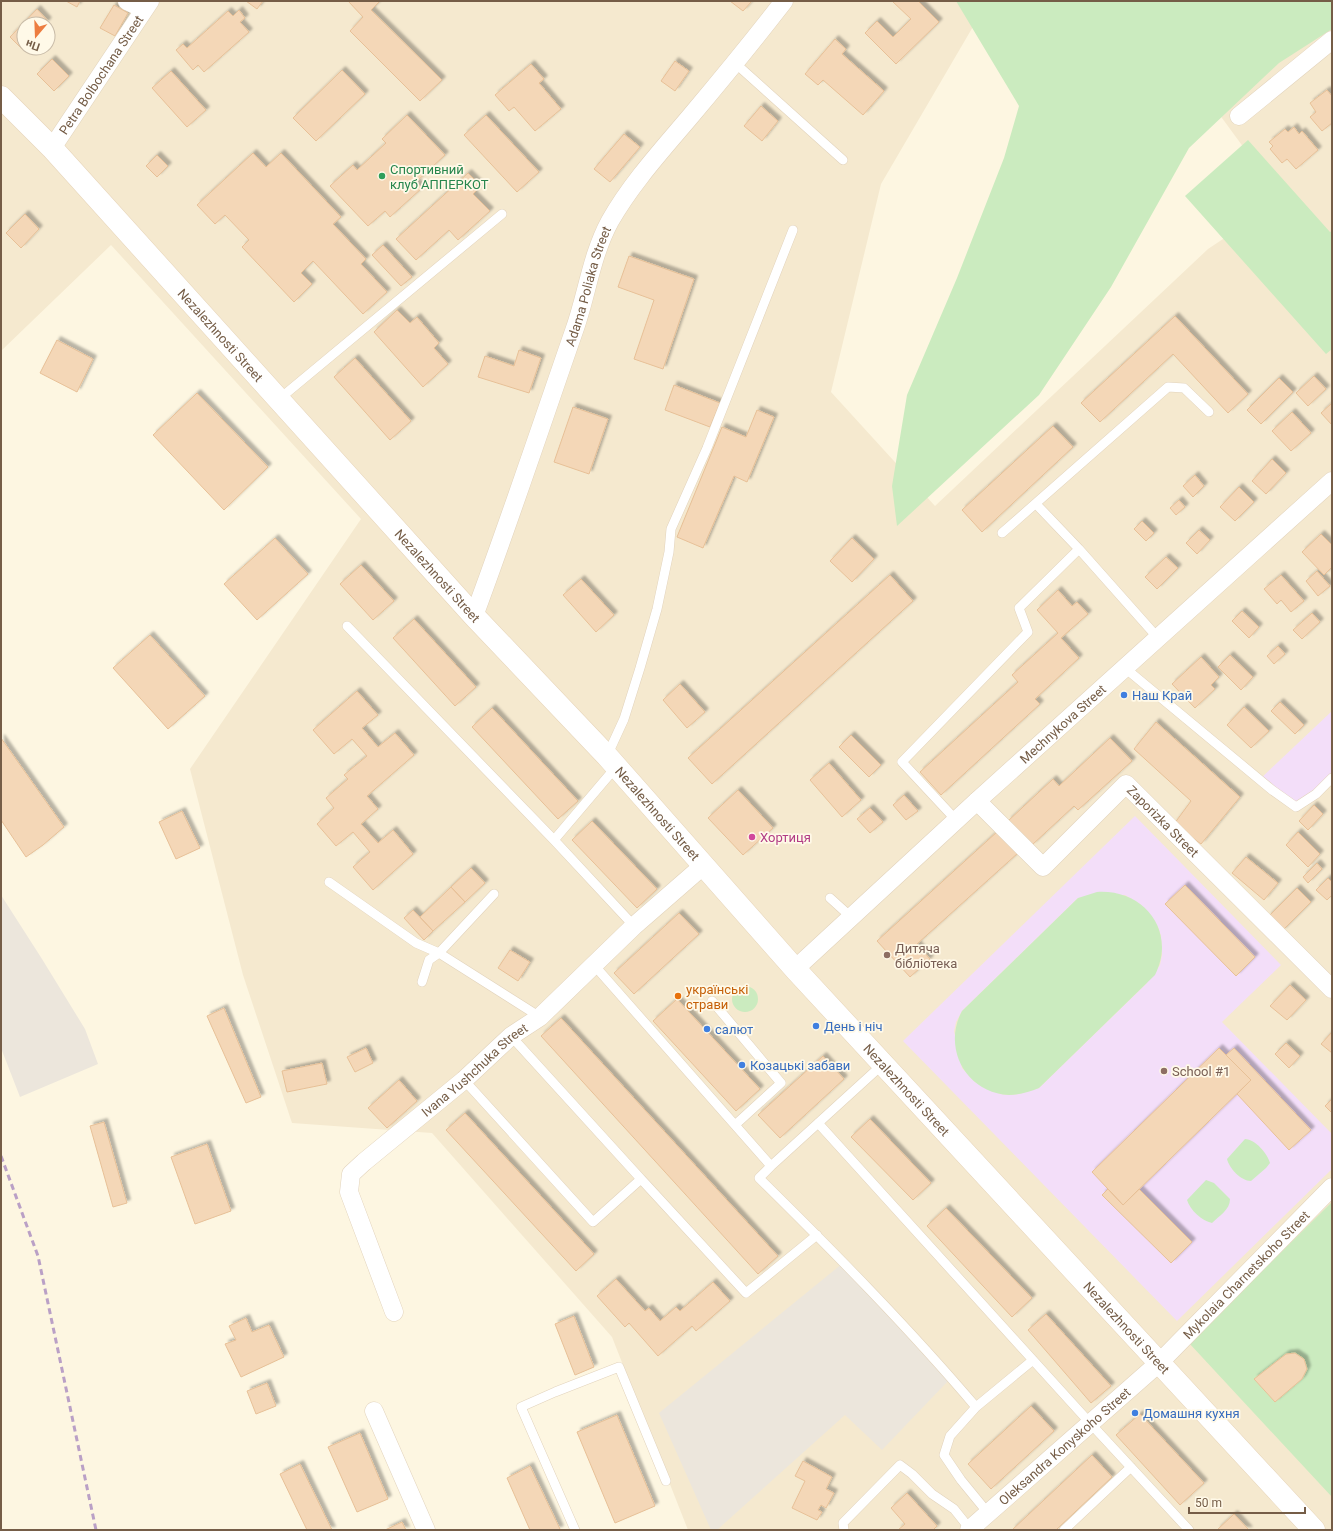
<svg xmlns="http://www.w3.org/2000/svg" width="1333" height="1531" viewBox="0 0 1333 1531" font-family="Roboto,sans-serif">
<style>
.residential{fill:#f5e9cf;fill-rule:evenodd}
.industrial{fill:#ece6dc}
.education{fill:#f3def9;fill-rule:evenodd}
.green{fill:#cbebbf}
.building{fill:#f4d7b7;stroke:#e7c097;filter:url(#shadow)}
.lines{fill:none;stroke-linecap:round;stroke-linejoin:round}
.lane-casing{stroke:#e2d3bc;stroke-width:10}
.street-casing{stroke:#e2d3bc;stroke-width:19}
.secondary-casing{stroke:#e7d5ba;stroke-width:23}
.lane{stroke:#fff;stroke-width:9}
.street{stroke:#fff;stroke-width:18}
.secondary{stroke:#fff;stroke-width:22}
.rail{stroke:#baa0c6;stroke-width:3;stroke-dasharray:6 4;stroke-linecap:butt}
.leisure-dot{fill:#2e9e5b;stroke:#fff9e8;stroke-width:1.5}
.shop-dot{fill:#3f7fe0;stroke:#fff9e8;stroke-width:1.5}
.hotel-dot{fill:#d1479c;stroke:#fff9e8;stroke-width:1.5}
.education-dot{fill:#8d6e63;stroke:#fff9e8;stroke-width:1.5}
.food-dot{fill:#e8710a;stroke:#fff9e8;stroke-width:1.5}
.labels{text-anchor:middle;stroke-width:3.5;stroke-linejoin:round;paint-order:stroke}
.street-label{font-size:13px;fill:#755d47;stroke:#fff9e8}
.leisure-label{font-size:13px;fill:#27864d;stroke:#fff9e8;text-anchor:start}
.shop-label{font-size:13px;fill:#366cbe;stroke:#fff9e8;text-anchor:start}
.hotel-label{font-size:13px;fill:#b23c85;stroke:#fff9e8;text-anchor:start}
.education-label{font-size:13px;fill:#785e54;stroke:#fff9e8;text-anchor:start}
.food-label{font-size:13px;fill:#c56008;stroke:#fff9e8;text-anchor:start}
</style>
<defs>
<filter id="shadow"><feDropShadow dx="3.5" dy="-3.5" stdDeviation="1" flood-color="#0004"/></filter>
</defs>
<rect width="100%" height="100%" fill="#fdf6e1"/>
<path class="residential" d="M1,1h987l-107,183 -50,208 104,114 273,-257 74,-49 -71,-97 121,-87v1514h-644l-76,-193 -180,-204 -140,-10 -49,-148 -53,-206 171,-250 -250,-274 -110,106zM24,24h24v24h-24z"/>
<path class="industrial" d="M1,895l41,64 43,70 13,35 -78,33 -19,-49z
M843,1263l106,117 -67,70 -37,-35 -128,115h-6l-52,-117z"/>
<path class="education" d="M1332,711v67l-36,29 -36,-28z
M1135,816l146,149 -59,57 110,112v35l-155,152 -274,-280zM1125,895l16,10 17,22 3,9 1,19 -2,10 -14,19 -107,104 -20,6 -9,1 -10,-1 -25,-12 -13,-14 -8,-37 2,-9 6,-11 116,-113z"/>
<path class="green" d="M956,1h376v28l-53,34 -90,85 -78,139 -72,108 -142,131 -5,-40 15,-91 50,-117 47,-120 15,-52z
M1248,140l82,92 2,-1v118l-6,5 -141,-158z
M1097,892c47,-3 80,39 58,83l-116,113c-10,4 -20,7 -30,7 -43,-2 -67,-47 -47,-84l116,-113z
M732 999a13 13 0 1 1 26 0a13 13 0 1 1-26 0Z
M1245,1139c10,0 23,15 25,24l-4,5 -15,13c-10,0 -22,-13 -24,-22z
M1206,1180l8,3 16,16c0,11 -11,17 -18,24 -10,-2 -22,-13 -25,-23z
M1332,1202v295l-143,-154z"/>
<path class="building" d="M66,1h14l-3,6z
M246,1h17l-6,8z
M348,1h32l-9,9 71,70 -22,21 -70,-70 13,-14z
M730,1h22l-9,10z
M892,1h26l21,21 -43,42 -31,-31 12,-12 16,16 18,-18z
M114,5l14,8 -13,23 -15,-8z
M37,9l11,12 -3,3h-21v23l-2,2 -12,-12z
M239,10l6,8 -5,4 9,10 -45,40 -6,-7 -5,5 -17,-20 7,-6 4,4 41,-37 5,5z
M835,39l11,10 -4,5 42,37 -21,24 -40,-35 -5,5 -13,-11z
M52,59l17,17 -15,15 -17,-17z
M675,61l14,10 -14,20 -14,-10z
M531,64l13,15 -5,4 22,26 -26,22 -21,-24 -5,4 -14,-16z
M342,70l23,24 -49,47 -23,-23z
M171,71l35,39 -19,17 -35,-39z
M1327,90l5,6v27l-10,8 -12,-14 6,-5 -6,-9z
M761,106l17,15 -16,20 -18,-15z
M407,115l38,40 -29,27 6,6 -32,29 -5,-6 -17,15 -38,-40 23,-21 4,5 29,-27 -4,-4z
M486,115l53,57 -22,20 -53,-57z
M1294,127l5,7 3,-3 16,19 -22,19 -9,-10 -5,4 -12,-14 3,-3 -4,-4 16,-13 3,3z
M624,134l16,13 -30,35 -16,-13z
M253,153l13,14 15,-14 60,64 -8,7 33,35 -5,5 26,28 -24,22 -50,-53 -12,12 11,11 -18,18 -52,-55 7,-7 -24,-25 -10,9 -18,-19z
M157,155l11,11 -11,11 -11,-11z
M468,173l13,13 -8,8 17,17 -32,29 -9,-10 -33,30 -20,-21z
M25,214l14,15 -18,19 -15,-15z
M383,245l29,32 -11,9 -29,-31z
M629,256l65,23 -31,90 -29,-10 20,-59 -36,-13z
M397,310l13,13 7,-6 22,26 -5,5 14,16 -25,23 -49,-55z
M1175,316l73,78 -20,19 -55,-59 -73,68 -19,-19z
M57,340l36,19 -16,33 -37,-19z
M519,350l22,8 -12,35 -51,-16 7,-21 29,10z
M355,358l56,63 -21,19 -56,-63z
M1314,376l12,13 -18,17 -12,-13z
M1279,378l14,14 -32,32 -14,-14z
M674,385l46,18 -10,24 -45,-17z
M197,393l71,74 -44,43 -71,-75z
M1332,403v22l-11,-12z
M573,407l35,12 -19,55 -35,-12z
M757,410l17,7 -27,65 -13,-6 -31,72 -26,-11 45,-110 24,10z
M1292,412l19,21 -20,18 -19,-20z
M1053,426l20,21 -91,85 -20,-22z
M1272,459l14,14 -20,21 -14,-13z
M1195,475l9,11 -11,11 -10,-11z
M1239,487l15,15 -19,19 -15,-14z
M1179,500l6,7 -9,8 -6,-7z
M1142,521l12,12 -8,8 -12,-12z
M1199,530l11,10 -13,14 -11,-11z
M1321,534l11,11v22l-8,8 -22,-23z
M275,538l33,36 -51,46 -33,-36z
M852,538l22,21 -22,23 -22,-21z
M1166,557l12,11 -21,21 -12,-12z
M361,565l33,36 -21,19 -33,-36z
M1317,571l13,15 -12,10 -12,-15z
M890,575l23,26 -201,183 -24,-26z
M1281,575l23,26 -13,11 -10,-12 -4,4 -13,-15z
M581,579l33,36 -18,17 -33,-37z
M1058,590l14,16 5,-4 11,12 -27,24 18,20 -44,41 5,5 -99,91 -21,-23 98,-90 -6,-7 46,-42 -21,-23z
M1242,611l17,16 -10,11 -17,-17z
M1312,613l8,9 -18,17 -9,-9z
M414,619l62,68 -21,19 -62,-68z
M150,635l55,61 -37,33 -55,-61z
M1278,646l7,8 -11,10 -7,-8z
M1230,655l23,22 -12,13 -23,-23z
M1201,657l18,20 -8,8 4,4 -20,19 -23,-24z
M680,684l25,28 -18,16 -24,-28z
M357,691l21,24 -16,13 16,19 17,-14 19,22 -47,41 11,13 -17,15 17,19 15,-13 20,24 -40,36 -20,-23 17,-15 -17,-20 -17,14 -19,-22 17,-16 -8,-10 22,-19 -4,-4 23,-19 -15,-17 -18,15 -21,-24z
M1280,702l24,23 -9,9 -24,-23z
M1244,707l25,24 -18,17 -24,-23z
M492,708l86,93 -20,18 -86,-92z
M1156,722l84,75 -39,47 -27,-20 17,-23 -57,-52z
M851,735l30,30 -12,12 -30,-30z
M1,738l63,89 -21,18 -17,12 -25,-37z
M1110,738l22,23 -54,49 -4,-4 -42,39 -24,-24 45,-42 6,7z
M829,763l32,37 -19,17 -32,-37z
M738,790l35,38 -30,27 -35,-37z
M904,795l14,16 -12,9 -13,-15z
M1314,805l9,9 -15,16 -9,-9z
M870,808l13,14 -13,11 -13,-14z
M182,811l18,37 -24,11 -17,-37z
M592,821l65,68 -20,19 -65,-68z
M998,831l20,22 -101,91 13,15 -20,18 -33,-36z
M1298,832l22,22 -12,13 -22,-22z
M1246,857l32,26 -14,17 -32,-27z
M1317,863l5,6 -14,14 -5,-6z
M471,868l14,15 -20,19 -14,-15z
M1328,878l4,4v13l-5,5 -11,-10z
M1185,885l70,72 -19,19 -71,-72z
M451,887l14,15 -32,29 -13,-14z
M1297,888l14,14 -29,29 -14,-14z
M413,910l20,21 -9,9 -20,-22z
M679,913l20,21 -65,60 -20,-21z
M510,950l20,12 -12,19 -20,-13z
M1290,985l16,15 -19,20 -17,-14z
M677,999l83,90 -24,22 -83,-90z
M224,1008l37,89 -15,6 -39,-87z
M561,1018l217,238 -20,18 -217,-238z
M1332,1032v21l-11,-9z
M1286,1043l14,13 -11,12 -14,-14z
M366,1048l7,15 -18,9 -8,-15z
M1219,1048l32,32 -128,125 -31,-33z
M1234,1048l77,82 -22,20 -52,-56 14,-14 -25,-25z
M823,1056l21,23 -64,59 -22,-23z
M322,1063l5,21 -40,8 -5,-21z
M399,1080l18,21 -30,27 -19,-20z
M1332,1099v14l-7,-7z
M465,1113l129,141 -18,17 -130,-141z
M870,1119l61,64 -18,17 -62,-63z
M104,1122l23,81 -14,4 -23,-81z
M207,1144l24,67 -36,13 -24,-67z
M1108,1189l15,16 16,-16 53,53 -21,21 -69,-68z
M946,1208l86,90 -20,19 -85,-91z
M616,1279l29,32 4,-3 11,13 16,-14 4,4 33,-29 17,19 -34,30 -4,-5 -34,30 -29,-33 -4,4 -28,-31z
M1046,1314l65,72 -20,17 -63,-73z
M574,1316l20,51 -19,8 -20,-51z
M246,1318l6,14 17,-7 15,32 -43,20 -16,-33 11,-4 -7,-14z
M1295,1353l9,6 3,10 -5,10 -27,23 -21,-23 32,-25z
M267,1383l9,23 -20,8 -9,-23z
M1031,1406l23,25 -63,58 -23,-25z
M1140,1414l64,69 -24,22 -64,-70z
M617,1415l38,91 -40,17 -38,-91z
M360,1433l28,66 -31,13 -29,-65z
M1092,1455l20,22 -56,53h-44z
M803,1461l29,16 -6,12 8,4 -8,15 -5,-3 -3,5 4,2 -5,8 -25,-12 13,-27 -10,-5z
M300,1464l32,66h-25l-27,-56z
M530,1466l30,63 -2,1h-28l-23,-52z
M907,1493l30,33 -4,4h-35l7,-6 -14,-16z
M1234,1514l15,16h-32z
M402,1522l4,8h-21z"/>
<g class="lines">
<g class="lane-casing">
<path id="lane" d="M735,63l108,97
M278,400l224,-186
M1036,504l43,45
M1002,533l166,-146 16,1 25,24
M347,626l207,214 80,86
M1125,668l147,122 24,17 20,-13 16,-16
M607,756l17,-37 16,-51 17,-59 12,-57 2,-23 36,-81 86,-218
M956,820l-54,-58 126,-130 -9,-24 60,-59 79,89
M554,840l62,-73
M329,882l87,61 23,10 101,64
M830,898l21,19
M594,965l177,201 112,-102
M422,982l7,-22 10,-7 55,-59
M712,1001l69,82 -46,42
M464,1080l129,142 48,-43 -130,-143
M818,1123l272,300 99,107
M771,1166l-12,12c75,74 149,149 217,229
M641,1179l105,114 71,-58
M988,1513l-27,-33 -17,-25 6,-19 26,-29 57,-47
M575,1530l-54,-123 34,-15 64,-25 47,114
M844,1530l-1,-7 57,-58 12,9 20,20 22,15 16,20
M1064,1530l67,-63"/>
</g>
<g class="street-casing">
<g id="street">
<path d="M127,1l17,8"/>
<path d="M1239,116l93,-76"/>
<path id="s1" d="M52,148l98,-147"/>
<path id="s2" d="M474,616c35,-94 67,-190 100,-285 13,-36 17,-75 36,-110 21,-37 51,-70 79,-103 32,-38 64,-77 95,-117"/>
<path id="s3" d="M977,801l66,66 83,-83 206,205"/>
<path id="s4" d="M795,969l182,-168 355,-320"/>
<path id="s5" d="M394,1312l-45,-120 2,-18 13,-12 100,-82 47,-44 29,-19 94,-91 70,-61"/>
<path d="M374,1411l52,119"/>
<path id="s6" d="M969,1530l191,-168 172,-175"/>
</g>
</g>
<g class="secondary-casing">
<g id="secondary">
<path id="s7" d="M1,97l51,51 422,468 133,140 188,213 519,561"/>
</g>
</g>
<use href="#lane" class="lane"/>
<use href="#street" class="street"/>
<use href="#secondary" class="secondary"/>
<path class="rail" d="M1,1156l37,100 58,274"/>
</g>
<circle class="leisure-dot" cx="382" cy="176" r="4"/>
<g class="shop-dot">
<circle cx="1124" cy="695" r="4"/>
<circle cx="816" cy="1026" r="4"/>
<circle cx="707" cy="1029" r="4"/>
<circle cx="742" cy="1065" r="4"/>
<circle cx="1135" cy="1413" r="4"/>
</g>
<circle class="hotel-dot" cx="752" cy="837" r="4"/>
<g class="education-dot">
<circle cx="887" cy="955" r="4"/>
<circle cx="1164" cy="1071" r="4"/>
</g>
<circle class="food-dot" cx="678" cy="996" r="4"/>
<g class="labels">
<g class="street-label">
<text dy="5" stroke="none"><textPath href="#s1" startOffset="88">Petra Bolbochana Street</textPath></text>
<text dy="5" stroke="none"><textPath href="#s2" startOffset="349">Adama Poliaka Street</textPath></text>
<text dy="5" stroke="none"><textPath href="#s7" startOffset="324">Nezalezhnosti Street</textPath></text>
<text dy="5" stroke="none"><textPath href="#s7" startOffset="648">Nezalezhnosti Street</textPath></text>
<text dy="5" stroke="none"><textPath href="#s4" startOffset="363">Mechnykova Street</textPath></text>
<text dy="5" stroke="none"><textPath href="#s7" startOffset="972">Nezalezhnosti Street</textPath></text>
<text dy="5" stroke="none"><textPath href="#s3" startOffset="263">Zaporizka Street</textPath></text>
<text dy="5" stroke="none"><textPath href="#s5" startOffset="308">Ivana Yushchuka Street</textPath></text>
<text dy="5" stroke="none"><textPath href="#s7" startOffset="1344">Nezalezhnosti Street</textPath></text>
<text dy="5" stroke="none"><textPath href="#s6" startOffset="377">Mykolaia Charnetskoho Street</textPath></text>
<text dy="5" stroke="none"><textPath href="#s7" startOffset="1668">Nezalezhnosti Street</textPath></text>
<text dy="5" stroke="none"><textPath href="#s6" startOffset="127">Oleksandra Konyskoho Street</textPath></text>
</g>
<g class="leisure-label">
<text x="390" y="174">Спортивний<tspan x="390" dy="15">клуб АППЕРКОТ</tspan></text>
</g>
<g class="shop-label">
<text x="1132" y="700">Наш Край</text>
<text x="824" y="1031">День і ніч</text>
<text x="715" y="1034">салют</text>
<text x="750" y="1070">Козацькі забави</text>
<text x="1143" y="1418">Домашня кухня</text>
</g>
<g class="hotel-label">
<text x="760" y="842">Хортиця</text>
</g>
<g class="education-label">
<text x="895" y="953">Дитяча<tspan x="895" dy="15">бібліотека</tspan></text>
<text x="1172" y="1076">School #1</text>
</g>
<g class="food-label">
<text x="686" y="994">українські<tspan x="686" dy="15">страви</tspan></text>
</g>
</g>
<rect width="1333" height="1531" fill="none" stroke="#755d47" stroke-width="4"/>
<g transform="translate(36 36) rotate(199)"><circle r="19" fill="#fff9e8" stroke="#c8bba8"/>
<path d="M0-3L7 15L0 10L-7 15Z" fill="#ed7d40"/>
<text y="-6" font-size="11" font-weight="bold" text-anchor="middle" fill="#755d47">Пн</text>
</g>
<path d="M1189 1507v6h116v-6" fill="none" stroke="#755d47" stroke-width="2"/>
<text x="1195" y="1507" font-size="12" fill="#755d47" stroke="#fff9e8" stroke-width="3" paint-order="stroke">50 m</text>
</svg>
